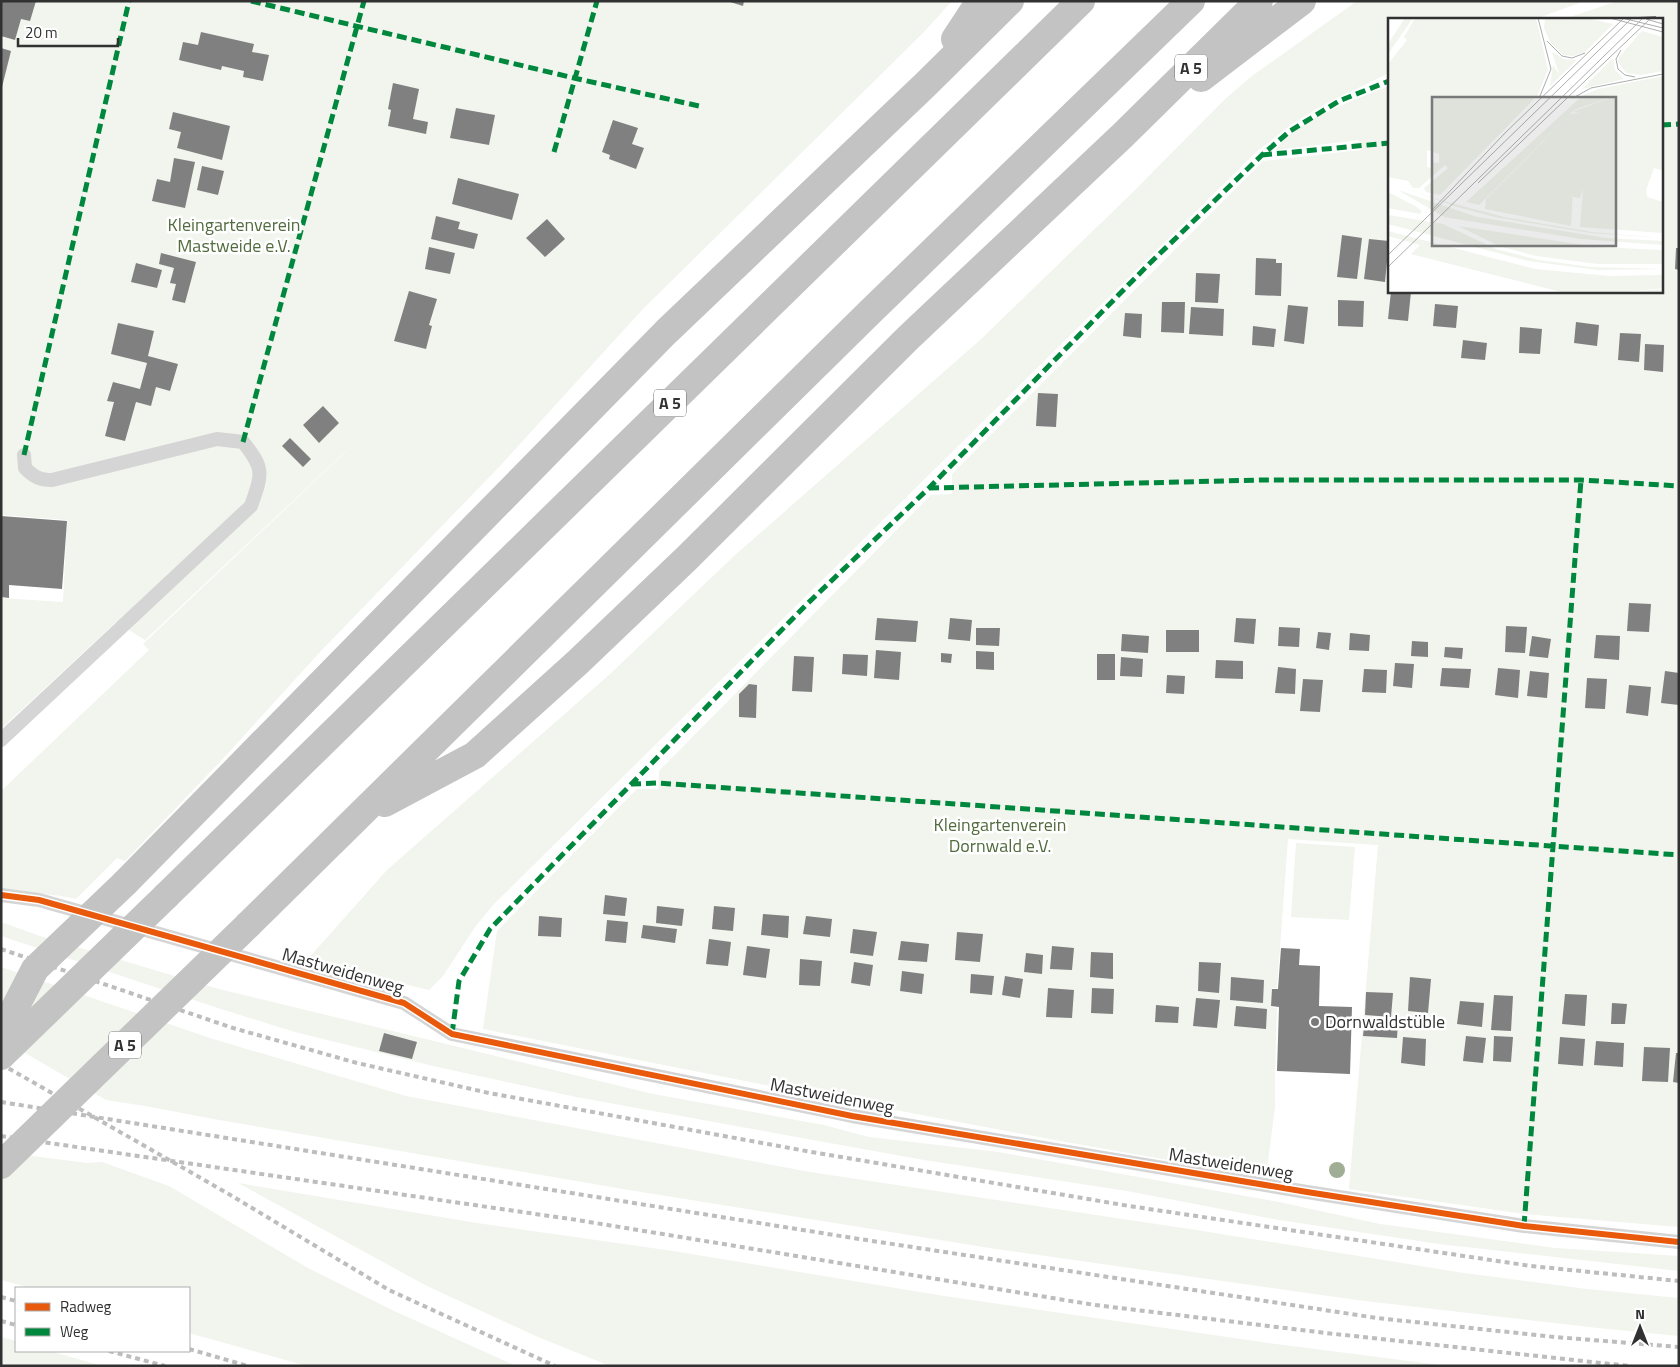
<svg xmlns="http://www.w3.org/2000/svg" width="1680" height="1367" viewBox="0 0 1680 1367" font-family="'Titillium Web',sans-serif">
<style>
.green{fill:#f1f5ed}
.building{fill:#808080}
.lines{fill:none;stroke-linecap:round;stroke-linejoin:round}
.service{stroke:#d5d5d5;stroke-width:14}
.motorway{stroke:#c3c3c3;stroke-width:28}
.rail{stroke:#bdbdbd;stroke-width:4;stroke-dasharray:5 4;stroke-linecap:butt}
.motorway-bridge{stroke:#c3c3c3;stroke-width:28}
.quiet{stroke:#00873e;stroke-width:5;stroke-dasharray:10 5;stroke-linecap:butt}
.cycleway-casing{stroke:#fff;stroke-width:9}
.cycleway{stroke:#e8590c;stroke-width:6}
.tree{fill:#a0ae95}
.poi-dot{fill:#797979;stroke:#fff;stroke-width:2}
.labels{text-anchor:middle;stroke-width:5;stroke-linejoin:round;paint-order:stroke}
.shield{fill:#fff;stroke:#6f6f6f;stroke-width:1}
.shield-label{font-size:16px;font-weight:bold;fill:#313131}
.park-label{font-size:18px;fill:#526c3e;stroke:#fff}
.street-label{font-size:18px;fill:#313131;stroke:#fff}
.poi-label{font-size:18px;fill:#313131;stroke:#fff;text-anchor:start}
.inset-road{fill:none;stroke:#adadad;stroke-width:1}
.view{fill:#797979;fill-opacity:0.15;stroke:#797979;stroke-width:2.5}
.inset-edge{fill:none;stroke:#313131;stroke-width:2.5}
</style>
<rect width="100%" height="100%" fill="#fff"/>
<path class="green" d="M1,1h951l-29,32 -281,277 -143,157 -179,185 -100,110 -95,99 -8,-3 -41,41c-25,-6 -50,-5 -75,-10v-98l148,-141 -6,-6 252,-239 -250,235 -29,-18 -115,107v-131l62,4 4,-82 -66,-5z
M1357,1h228l-50,18h-146v54l-66,32 -31,19 -37,29 -761,751 -19,23 -32,49 -14,14 -122,-30 80,-90 222,-195 125,-119 245,-215 152,-147 94,-95 27,-23z
M1618,1h61v1226l-155,-13 -175,-25 29,-344 -90,-6 -11,149h-5l-1,19 6,1 -2,66v33l-9,70c-262,-44 -523,-96 -783,-148l14,-98 140,-142h21l1,-18 272,-276 21,-1v-20l311,-313 98,-11 -2,-10 -83,10c16,-28 82,-52 113,-64v205h272v-272h-97z
M1296,843l59,4 -6,73 -58,-3z
M1,922l39,14 175,52 438,106 171,31 45,12 129,15 281,50 101,22 175,24 124,8v15l-240,-27 -160,-24 -152,-29 -203,-31 -348,-63 -143,-31 -138,-34 -71,-22 -223,-74z
M1,967l212,72 193,57 404,76 386,58 268,43 123,16 92,9v38l-81,-8 -241,-28 -361,-51 -373,-60 -404,-69 -74,-14 -39,-6 -105,-61z
M1,1152l86,11 15,-1 67,24 139,82 84,42 124,56h-209l-118,-33v-45h-158l-30,-8z
M238,1183l239,40 196,28 271,45 332,48 172,22h-838l-72,-29 -111,-51z
M1,1337l15,4v10h34l52,15h-101z"/>
<path class="building" d="M2,1h34l-6,20 -9,-2 -6,21 -14,-4z
M727,1h17l-1,5z
M1656,16v3h-18v-2z
M201,32l53,12 -2,8 17,3 -6,26 -20,-4 1,-6 -22,-5 -1,4 -42,-10 4,-18 15,3z
M1,48l10,3 -9,36h-1z
M393,83l26,6 -6,30 15,3 -2,12 -38,-8 3,-16 -3,-1z
M456,108l39,7 -6,30 -39,-7z
M173,112l57,14 -8,34 -45,-12 4,-16 -12,-3z
M613,120l25,8 -6,16 12,4 -8,21 -27,-10 1,-4 -8,-3z
M174,158l21,4 -10,46 -33,-7 5,-22 13,3z
M202,166l22,5 -6,24 -21,-5z
M458,178l61,16 -7,26 -60,-16z
M436,216l24,6 -2,7 20,5 -4,15 -43,-10z
M547,219l18,20 -20,18 -19,-19z
M1342,235l20,3 -5,41 -20,-2z
M1369,239l20,2 -4,41 -21,-3z
M429,247l26,6 -5,21 -25,-5z
M1676,248h3v22l-4,-1z
M161,253l35,9 -11,41 -13,-3 4,-16 -6,-1 4,-15 -15,-4z
M1256,258l20,1v4h6l-1,33 -26,-1z
M136,263l26,7 -5,18 -26,-6z
M1196,273l24,1 -2,29 -23,-1z
M409,291l28,8 -8,26 3,1 -6,23 -32,-8z
M1391,291l20,1 -3,29 -20,-2z
M1338,300l26,1 -1,26 -25,-1z
M1162,302h23l-1,31 -23,-1z
M1435,304l23,2 -2,22 -23,-2z
M1288,305l20,2 -4,37 -20,-3z
M1191,307l33,2 -1,27 -34,-2z
M1125,313l17,1 -1,24 -18,-2z
M1576,322l23,3 -2,21 -23,-3z
M118,323l36,8 -6,25 30,8 -8,27 -14,-4 -5,19 -15,-4 -11,39 -20,-5 9,-34 -7,-1 6,-19 27,7 7,-26 -36,-9z
M1253,326l23,3 -2,18 -22,-2z
M1520,327l22,2 -2,25 -21,-1z
M1620,333l21,1 -2,28 -21,-2z
M1463,340l24,3 -2,17 -24,-2z
M1645,344l19,1 -1,27 -19,-2z
M1038,393l20,1 -2,33 -20,-1z
M323,406l16,17 -20,20 -16,-18z
M290,438l21,21 -8,8 -21,-21z
M1,516l66,5 -5,68 -53,-4v13l-8,-1z
M1629,603l22,1 -2,28 -22,-1z
M877,618l41,3 -2,21 -41,-2z
M950,618l22,2 -2,21 -22,-2z
M1236,618l20,1 -2,25 -20,-2z
M1506,626l21,1 -2,26 -20,-1z
M1279,627l21,1 -1,19 -21,-1z
M976,628h24l-1,18 -23,-1z
M1166,630h33v22h-33z
M1318,632l13,1 -2,17 -13,-2z
M1350,633l20,2 -1,16 -20,-1z
M1122,634l27,2 -1,17 -27,-2z
M1596,635l24,1 -1,24 -25,-2z
M1532,636l19,3 -3,19 -19,-2z
M1412,641l16,1v15l-17,-1z
M1445,647l18,1 -1,11 -18,-2z
M876,650l25,2 -2,28 -25,-2z
M976,651l18,1v18l-18,-1z
M941,653l11,1 -1,9 -10,-1z
M843,654l25,1 -1,21 -25,-2z
M1097,654h18v26h-18z
M794,656l20,1 -2,35 -20,-1z
M1121,657l22,2 -1,18 -22,-1z
M1216,660l27,1v18l-28,-1z
M1395,663l19,1 -2,24 -19,-2z
M1278,667l18,2 -1,25 -20,-1z
M1442,668l29,1 -2,19 -29,-2z
M1498,668l22,2 -2,28 -23,-3z
M1364,669l23,1 -1,23 -24,-1z
M1530,671l19,2 -2,25 -20,-2z
M1665,671l14,2v32l-18,-2z
M1167,675l18,1 -1,18 -18,-1z
M1587,678l20,1 -2,30 -20,-1z
M1303,679l20,1 -3,32 -20,-1z
M749,684l8,1 -1,33 -17,-1v-23z
M1629,685l22,2 -3,29 -22,-3z
M605,895l22,3 -2,18 -22,-2z
M657,906l27,3 -2,17 -26,-3z
M714,906l21,2 -2,23 -21,-2z
M763,914l26,2 -1,22 -27,-3z
M539,916l23,2 -1,19 -23,-1z
M806,916l26,3 -2,18 -27,-3z
M607,920l21,2 -2,21 -21,-2z
M643,925l34,4 -2,14 -34,-5z
M853,929l24,3 -4,24 -23,-3z
M957,932l26,2 -3,28 -25,-2z
M709,939l22,3 -3,24 -22,-2z
M901,941l28,3 -2,18 -29,-2z
M747,946l23,3 -4,29 -23,-3z
M1052,946l22,2 -2,22 -22,-1z
M1281,948l19,1 -1,16 21,1 -1,40 33,1 -2,67 -73,-3 2,-64 -8,-1 1,-17h6z
M1091,952l22,1v26l-23,-2z
M1026,953l17,2 -1,19 -18,-2z
M800,959l22,2 -2,25 -21,-1z
M854,962l19,3 -3,21 -19,-3z
M1199,962l22,1 -2,30 -21,-2z
M902,971l22,3 -2,20 -22,-3z
M971,974l23,2 -2,19 -22,-2z
M1005,976l18,3 -3,19 -18,-3z
M1231,977l33,3 -1,23 -33,-3z
M1410,977l21,2 -3,34 -20,-2z
M1048,988l26,2 -2,28 -26,-1z
M1092,988l22,1 -1,25 -22,-1z
M1366,992l27,1 -2,24 -26,-2z
M1565,994l22,1 -2,31 -23,-2z
M1494,995l19,1 -2,35 -20,-1z
M1196,998l24,2 -3,28 -24,-2z
M1460,1001l24,2 -2,24 -25,-3z
M1612,1003l15,1 -2,20h-14z
M1156,1005l23,2 -1,16 -23,-1z
M1236,1006l31,3 -1,20 -32,-3z
M1365,1018l33,3 -1,17 -34,-2z
M384,1033l33,9 -5,17 -33,-8z
M1466,1036l20,2 -3,25 -20,-2z
M1494,1036l19,1 -2,25 -18,-1z
M1403,1037l23,2 -1,27 -24,-3z
M1560,1037l25,2 -2,27 -25,-2z
M1596,1041l28,2 -1,24 -29,-2z
M1644,1047l26,1 -2,34 -26,-1z
M1676,1053h3v30l-6,-1z"/>
<g class="lines">
<path class="service" d="M1,740l250,-234c11,-32 14,-37 -8,-64l-26,-3 -165,41c-12,0 -18,-3 -27,-12l-1,-13
M1,895l38,5 365,103 48,31 400,82 455,76 217,34 155,16"/>
<path class="motorway" d="M955,39l25,-38
M1201,78l101,-77
M385,803l90,-48 103,-93 109,-104 221,-220 215,-203 136,-134
M125,883l541,-551 259,-247 85,-84
M166,896l915,-895
M248,925l623,-614 320,-310"/>
<path class="rail" d="M1,949l232,79 124,35 132,30 317,58 323,55 402,60 148,15
M1,1064l226,129 162,97 166,76
M1,1102l852,136 524,80 178,19 124,10
M1,1136l576,84 518,85 231,28 303,33
M1,1297l15,4
M1,1321l15,4
M189,1349l59,17
M109,1351l56,15"/>
<path class="motorway-bridge" d="M1,1035l34,-66 90,-86
M1,1056l165,-160
M1,1165l247,-240"/>
<path class="quiet" d="M251,1l323,77 125,28
M1661,125l18,-1
M554,152l43,-151
M1262,155l127,-12
M243,442l121,-441
M24,455l105,-454
M929,488l335,-8h317l98,6
M631,784l27,-1 1021,72
M452,1034l7,-53 31,-52 317,-325 122,-116 219,-223 114,-110 28,-24 49,-30 50,-20
M1524,1226l57,-746"/>
<g class="cycleway-casing">
<path id="cycleway" d="M1,895l38,5 365,103 48,31 400,82 455,76 217,34 155,16"/>
</g>
<use href="#cycleway" class="cycleway"/>
</g>
<circle class="tree" cx="1337" cy="1170" r="8"/>
<circle class="poi-dot" cx="1315" cy="1022" r="5"/>
<g class="labels">
<g class="shield">
<rect x="1175" y="54.5" width="32" height="27" rx="4"/>
<rect x="654" y="389.5" width="32" height="27" rx="4"/>
<rect x="109" y="1031.5" width="32" height="27" rx="4"/>
</g>
<g class="shield-label">
<text x="1191" y="74">A 5</text>
<text x="670" y="409">A 5</text>
<text x="125" y="1051">A 5</text>
</g>
<g class="park-label">
<text x="234" y="231">Kleingartenverein<tspan x="234" dy="21">Mastweide e.V.</tspan></text>
<text x="1000" y="831">Kleingartenverein<tspan x="1000" dy="21">Dornwald e.V.</tspan></text>
</g>
<g class="street-label">
<text transform="translate(343 971) rotate(16)" y="6">Mastweidenweg</text>
<text transform="translate(832 1096) rotate(11)" y="6">Mastweidenweg</text>
<text transform="translate(1231 1164) rotate(9)" y="6">Mastweidenweg</text>
</g>
<g class="poi-label">
<text x="1325" y="1028">Dornwaldstüble</text>
</g>
</g>
<g transform="translate(1388 18)">
<rect width="275" height="275" fill="#fff"/>
<path d="M17,0h8l-25,36v-10zM27,0h121l12,52 -11,26 -97,99 -14,-3 -2,-4 24,-20 -3,-3 -26,23h-6l-5,-7 -20,-4v-113l19,-24 -3,-3zM39,132l12,4v9l-8,-1v6l-4,-1zM157,0h41l27,6 -28,28 -12,4 -10,-1 -13,-13 -6,-14zM254,13l21,6v34l-22,4 -15,-2 -8,-11 1,-5zM164,34l12,7 13,1 -27,26 3,-21 6,9zM225,40l2,12 9,9 -42,10zM275,58v89l-2,5 -7,-2 -8,22 1,7 16,5v31l-83,-6 3,-38 -3,9 -7,-1v-8l-2,37 -86,-17 1,-10 16,-16 68,-69 11,-1 -9,-1 56,-21 -54,19 -95,95 -13,-3 116,-106 16,-7zM0,164l48,17 68,18 88,15 71,6 -73,-5 -95,-16 -38,-10zM10,172l79,27 129,21 57,3v4l-82,-6 -137,-22zM0,174l27,14 7,5 -2,3 -32,-6zM0,197l55,9 53,25 43,11 52,7 72,2 -65,1 -70,-9 -140,-37zM70,208l139,21 66,3v14h-65l-62,-8 -37,-10zM0,213l147,38 74,7 54,-1v13l-33,4 33,-3v4h-98l-154,-39 9,-9 -32,-9z" fill="#f1f5ed" fill-rule="evenodd"/>
<path class="inset-road" d="M150,0l13,51 -11,27M222,0l53,14M234,0l41,10M258,1l17,5M159,23l15,15 10,2 13,-5M233,32l-5,9 2,10 7,6 10,2M185,80l18,-10 72,-14M90,165l173,-165M45,191l72,-76 119,-115M0,237l244,-237M0,249l255,-249"/>
<path class="view" d="M44,79h184v149h-184z"/>
<rect width="275" height="275" class="inset-edge"/>
</g>
<rect width="1680" height="1367" fill="none" stroke="#313131" stroke-width="5"/>
<rect x="15" y="1287" width="175" height="65" fill="#ffffff" stroke="#adadad"/>
<rect x="25" y="1303" width="25" height="8" fill="#e8590c" stroke="#adadad"/>
<text x="60" y="1312" font-size="15" fill="#313131">Radweg</text>
<rect x="25" y="1328" width="25" height="8" fill="#00873e" stroke="#adadad"/>
<text x="60" y="1337" font-size="15" fill="#313131">Weg</text>
<g transform="translate(1640 1327)" stroke="#ffffff" stroke-width="4" paint-order="stroke">
<path d="M0-4L9 19L0 12L-9 19Z" fill="#313131"/>
<text y="-8" font-size="14" font-weight="bold" text-anchor="middle" fill="#313131">N</text>
</g>
<path d="M18 38v8h100v-8" fill="none" stroke="#313131" stroke-width="2.5"/>
<text x="25" y="38" font-size="15" fill="#313131" stroke="#ffffff" stroke-width="4" paint-order="stroke">20 m</text>
</svg>
